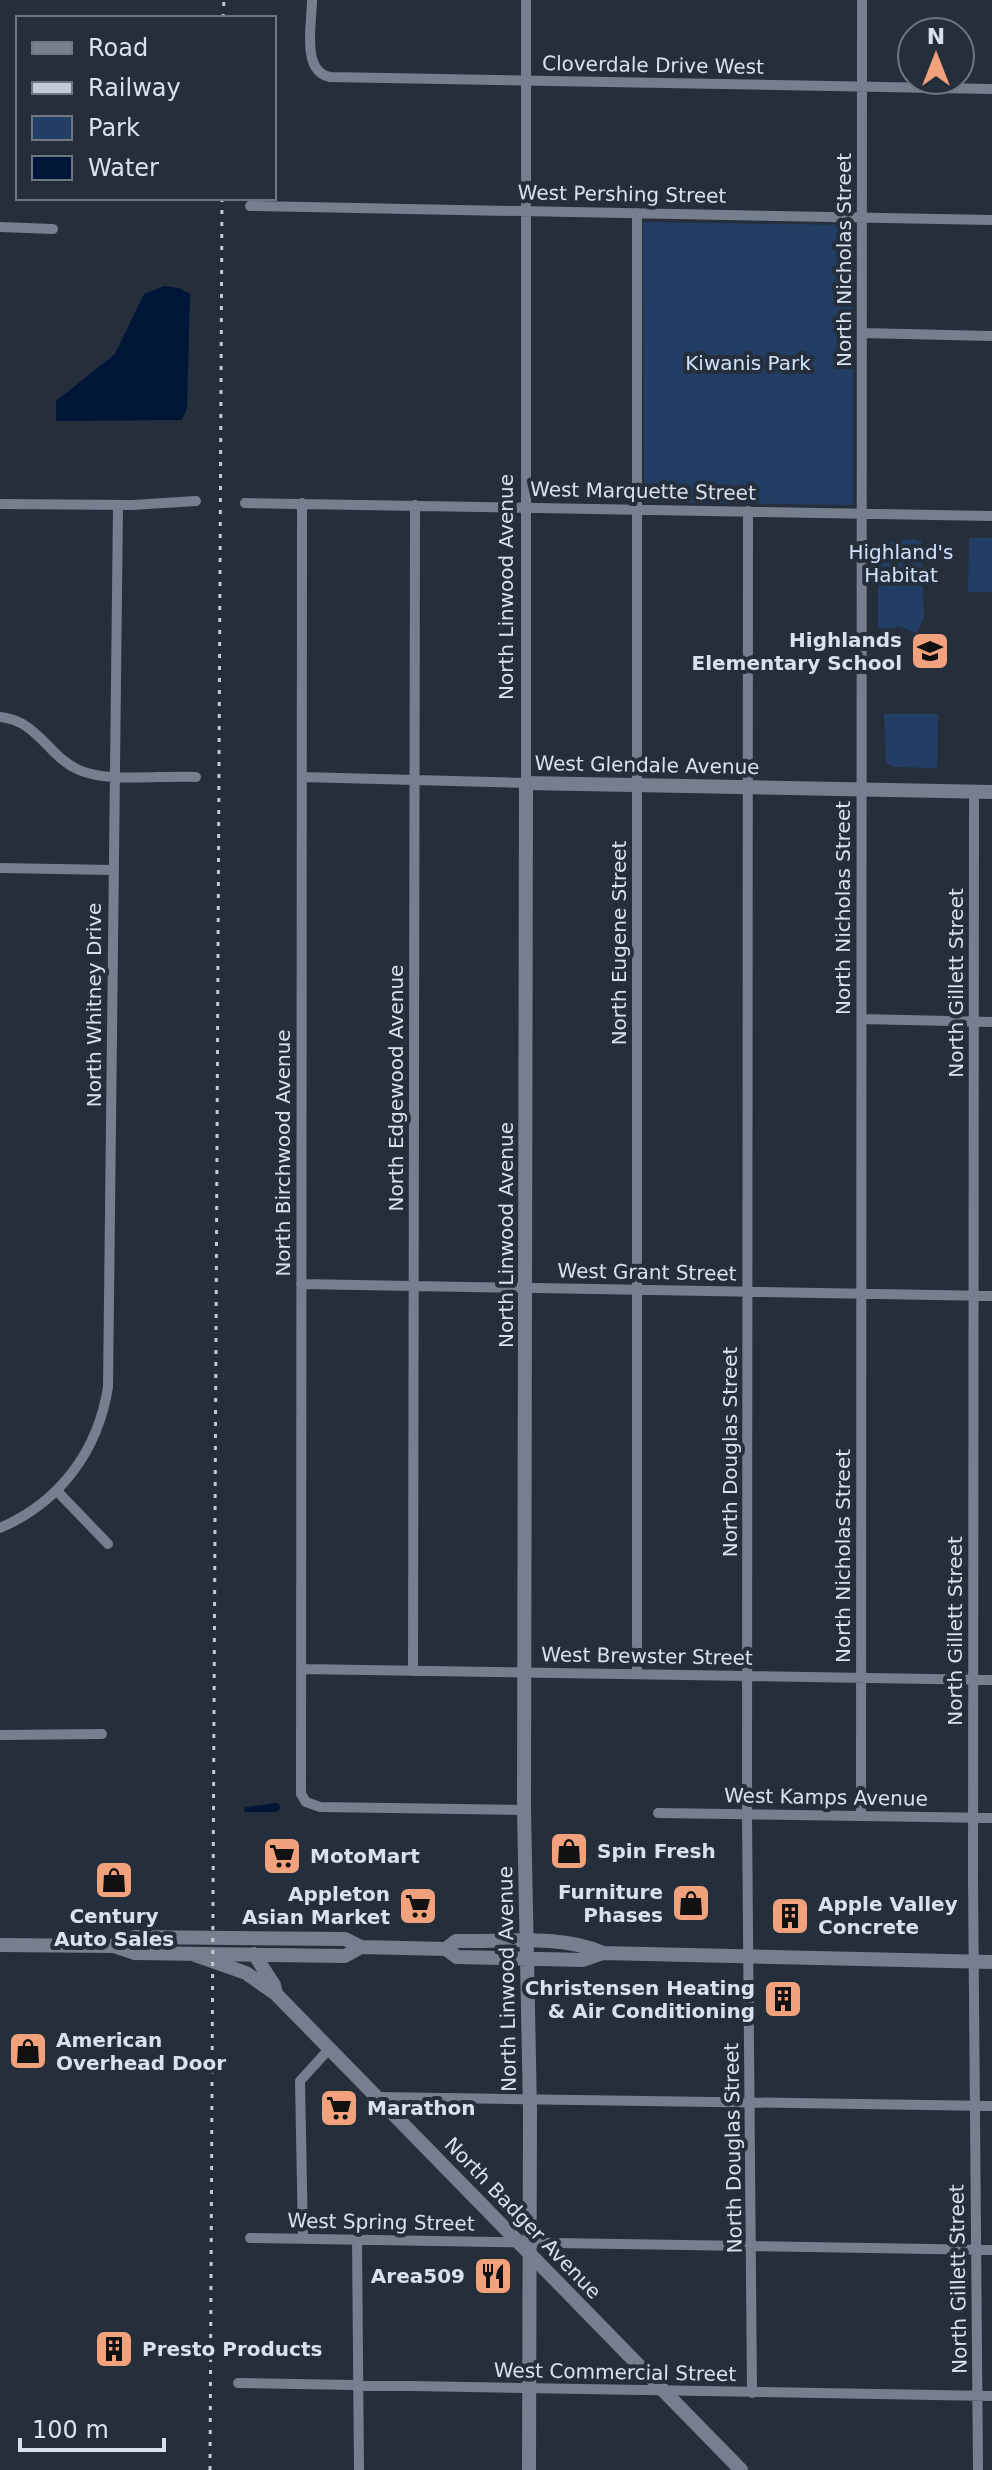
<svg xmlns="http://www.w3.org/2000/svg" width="992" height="2470" viewBox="0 0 992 2470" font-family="'DejaVu Sans',sans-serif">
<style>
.green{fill:#233e64}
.water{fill:#001639}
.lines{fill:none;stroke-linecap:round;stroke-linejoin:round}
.street{stroke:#757f8e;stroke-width:10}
.secondary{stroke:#757f8e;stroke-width:14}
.rail{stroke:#c3cad3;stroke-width:3;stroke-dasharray:4 8;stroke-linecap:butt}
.labels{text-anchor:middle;stroke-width:8;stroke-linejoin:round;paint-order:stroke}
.street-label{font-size:20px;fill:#dbe1ea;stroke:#252f3b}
.park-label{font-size:20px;fill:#cfe3fd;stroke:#252f3b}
.poi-label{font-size:20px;font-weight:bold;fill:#dbe1ea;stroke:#252f3b;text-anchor:start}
</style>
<rect width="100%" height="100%" fill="#252f3b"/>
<path class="green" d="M643,222l210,3v280l-209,-3z
M969,538h23v54h-24z
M912,539l9,2 3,76 -7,16 -19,-7 -13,5 -7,-5v-82z
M884,714h54l-1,54 -43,-1 -8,-5z"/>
<path class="water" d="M164,286l15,2 11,6 -3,115 -5,11 -126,1v-20l59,-47 29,-60z
M278,1803l3,5 -4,4h-33l1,-5z"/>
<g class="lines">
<path class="street" d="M312,0c0,23 -11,72 18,77l662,12
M250,206l742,14
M637,213v1461
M0,227l53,2
M862,333l130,3
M245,503l747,13
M302,503l-1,1291 5,8 14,5 204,3
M0,504l132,1 64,-4
M748,511l-1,1303 5,579
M0,717c39,4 47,39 79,53 29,13 84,5 117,7
M302,777l224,6v-783
M974,792l-1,1089 5,589
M0,868l113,2
M862,1019l130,3
M301,1284l691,12
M57,1491l51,53
M0,1528c60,-26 98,-77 108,-141l10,-882
M301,1669l691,11
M413,1671l2,-1166
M0,1735l102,-1
M658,1813l334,5
M861,1816l1,-1816
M379,2097l613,9
M250,2238l742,12
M303,2239l-3,-158 30,-33
M357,2240l2,230
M238,2383l754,13"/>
<path class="secondary" d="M0,1945l114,1 21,7 210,3 16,-9
M114,1946l21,-9 210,2 16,8 85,2 11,8 126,3 20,-7
M446,1949l10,-8c47,1 104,-7 147,12l389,9
M192,1954l54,19 30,21 465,476
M254,1954l20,31 2,9
M529,2470l1,-360 -6,-300 2,-1027 466,9"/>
<path class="rail" d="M223,18l1,-18
M210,2470l12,-2272"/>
</g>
<defs>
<g id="school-square" transform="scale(2)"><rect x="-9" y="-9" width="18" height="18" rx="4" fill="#f1a17b" stroke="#252f3b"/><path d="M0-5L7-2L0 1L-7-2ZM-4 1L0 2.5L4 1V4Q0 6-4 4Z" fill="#111"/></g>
<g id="shop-square" transform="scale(2)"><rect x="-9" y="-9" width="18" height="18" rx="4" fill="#f1a17b" stroke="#252f3b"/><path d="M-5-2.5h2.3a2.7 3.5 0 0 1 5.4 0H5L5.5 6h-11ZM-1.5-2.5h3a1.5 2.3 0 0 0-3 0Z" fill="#111"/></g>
<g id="supermarket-square" transform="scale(2)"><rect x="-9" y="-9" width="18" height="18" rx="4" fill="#f1a17b" stroke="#252f3b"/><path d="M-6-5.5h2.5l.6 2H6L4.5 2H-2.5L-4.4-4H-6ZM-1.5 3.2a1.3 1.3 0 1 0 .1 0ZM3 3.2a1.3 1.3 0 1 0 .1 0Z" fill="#111"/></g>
<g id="building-square" transform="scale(2)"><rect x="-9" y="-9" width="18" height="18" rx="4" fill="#f1a17b" stroke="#252f3b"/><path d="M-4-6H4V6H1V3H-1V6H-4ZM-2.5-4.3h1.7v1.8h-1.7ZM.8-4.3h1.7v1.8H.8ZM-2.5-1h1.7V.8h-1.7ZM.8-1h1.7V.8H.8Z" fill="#111"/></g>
<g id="restaurant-square" transform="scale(2)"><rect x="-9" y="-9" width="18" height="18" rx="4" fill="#f1a17b" stroke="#252f3b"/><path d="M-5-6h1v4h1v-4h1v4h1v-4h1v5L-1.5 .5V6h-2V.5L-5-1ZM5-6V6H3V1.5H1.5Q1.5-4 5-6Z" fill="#111"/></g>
</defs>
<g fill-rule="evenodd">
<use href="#school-square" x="930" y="651"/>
<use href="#shop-square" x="569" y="1851"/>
<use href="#supermarket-square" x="282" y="1856"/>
<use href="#shop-square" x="114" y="1880"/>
<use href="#shop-square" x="691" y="1903"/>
<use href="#supermarket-square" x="418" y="1906"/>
<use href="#building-square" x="790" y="1916"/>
<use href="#building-square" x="783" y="1999"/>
<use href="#shop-square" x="28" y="2051"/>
<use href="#supermarket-square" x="339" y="2108"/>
<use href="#restaurant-square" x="493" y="2276"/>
<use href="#building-square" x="114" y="2349"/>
</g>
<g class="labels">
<g class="street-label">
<text transform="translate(653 65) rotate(1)" y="7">Cloverdale Drive West</text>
<text transform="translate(622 194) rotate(1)" y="7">West Pershing Street</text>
<text transform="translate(844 260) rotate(-90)" y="7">North Nicholas Street</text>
<text transform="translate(643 491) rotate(1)" y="7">West Marquette Street</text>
<text transform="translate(506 587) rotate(-90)" y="7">North Linwood Avenue</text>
<text transform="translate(647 765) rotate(1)" y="7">West Glendale Avenue</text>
<text transform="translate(843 908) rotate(-90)" y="7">North Nicholas Street</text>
<text transform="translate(619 943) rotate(-90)" y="7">North Eugene Street</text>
<text transform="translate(956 983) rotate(-90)" y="7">North Gillett Street</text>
<text transform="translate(94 1005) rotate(-90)" y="7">North Whitney Drive</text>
<text transform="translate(396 1088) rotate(-90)" y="7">North Edgewood Avenue</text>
<text transform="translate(283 1153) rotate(-90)" y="7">North Birchwood Avenue</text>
<text transform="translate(506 1235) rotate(-90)" y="7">North Linwood Avenue</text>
<text transform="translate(647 1272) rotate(1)" y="7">West Grant Street</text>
<text transform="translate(730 1452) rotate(-90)" y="7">North Douglas Street</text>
<text transform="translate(843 1556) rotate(-90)" y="7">North Nicholas Street</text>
<text transform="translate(955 1631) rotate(-90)" y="7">North Gillett Street</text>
<text transform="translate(647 1656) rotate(1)" y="7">West Brewster Street</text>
<text transform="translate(826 1797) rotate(1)" y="7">West Kamps Avenue</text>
<text transform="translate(507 1979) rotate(-91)" y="7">North Linwood Avenue</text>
<text transform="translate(733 2148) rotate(-91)" y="7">North Douglas Street</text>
<text transform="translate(523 2218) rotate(46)" y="7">North Badger Avenue</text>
<text transform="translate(381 2222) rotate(1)" y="7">West Spring Street</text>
<text transform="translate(958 2279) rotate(-91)" y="7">North Gillett Street</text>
<text transform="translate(615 2372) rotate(1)" y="7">West Commercial Street</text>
</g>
<g class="park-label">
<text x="748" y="370">Kiwanis Park</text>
<text x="901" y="559">Highland's<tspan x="901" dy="23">Habitat</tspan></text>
</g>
<g class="poi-label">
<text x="902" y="647" text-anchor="end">Highlands<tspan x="902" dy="23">Elementary School</tspan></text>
<text x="597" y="1858">Spin Fresh</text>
<text x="310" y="1863">MotoMart</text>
<text x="663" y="1899" text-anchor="end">Furniture<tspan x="663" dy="23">Phases</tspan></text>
<text x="390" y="1901" text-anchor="end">Appleton<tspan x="390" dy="23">Asian Market</tspan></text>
<text x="818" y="1911">Apple Valley<tspan x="818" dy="23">Concrete</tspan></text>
<text x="114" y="1923" text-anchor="middle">Century<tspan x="114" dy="23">Auto Sales</tspan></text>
<text x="755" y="1995" text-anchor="end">Christensen Heating<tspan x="755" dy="23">&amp; Air Conditioning</tspan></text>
<text x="56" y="2047">American<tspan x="56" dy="23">Overhead Door</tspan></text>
<text x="367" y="2115">Marathon</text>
<text x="465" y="2283" text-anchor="end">Area509</text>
<text x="142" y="2356">Presto Products</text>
</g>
</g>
<rect x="16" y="16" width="260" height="184" fill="#252f3b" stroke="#6e7681" stroke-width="2"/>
<rect x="32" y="42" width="40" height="12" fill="#757f8e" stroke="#6e7681" stroke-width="2"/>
<text x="88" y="56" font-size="24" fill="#dbe1ea">Road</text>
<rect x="32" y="82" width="40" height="12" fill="#c3cad3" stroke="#6e7681" stroke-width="2"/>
<text x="88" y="96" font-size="24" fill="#dbe1ea">Railway</text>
<rect x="32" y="116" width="40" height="24" fill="#233e64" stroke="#6e7681" stroke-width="2"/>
<text x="88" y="136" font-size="24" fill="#dbe1ea">Park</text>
<rect x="32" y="156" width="40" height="24" fill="#001639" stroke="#6e7681" stroke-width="2"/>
<text x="88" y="176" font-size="24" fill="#dbe1ea">Water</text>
<g transform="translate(936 56)"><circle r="38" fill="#252f3b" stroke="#6e7681" stroke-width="2"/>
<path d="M0-6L14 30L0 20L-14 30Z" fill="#f1a17b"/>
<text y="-12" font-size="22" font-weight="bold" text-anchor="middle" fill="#dbe1ea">N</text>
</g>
<path d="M20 2438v12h144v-12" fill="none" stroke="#dbe1ea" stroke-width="4"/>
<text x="32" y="2438" font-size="24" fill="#dbe1ea" stroke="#252f3b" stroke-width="6" paint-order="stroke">100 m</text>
</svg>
